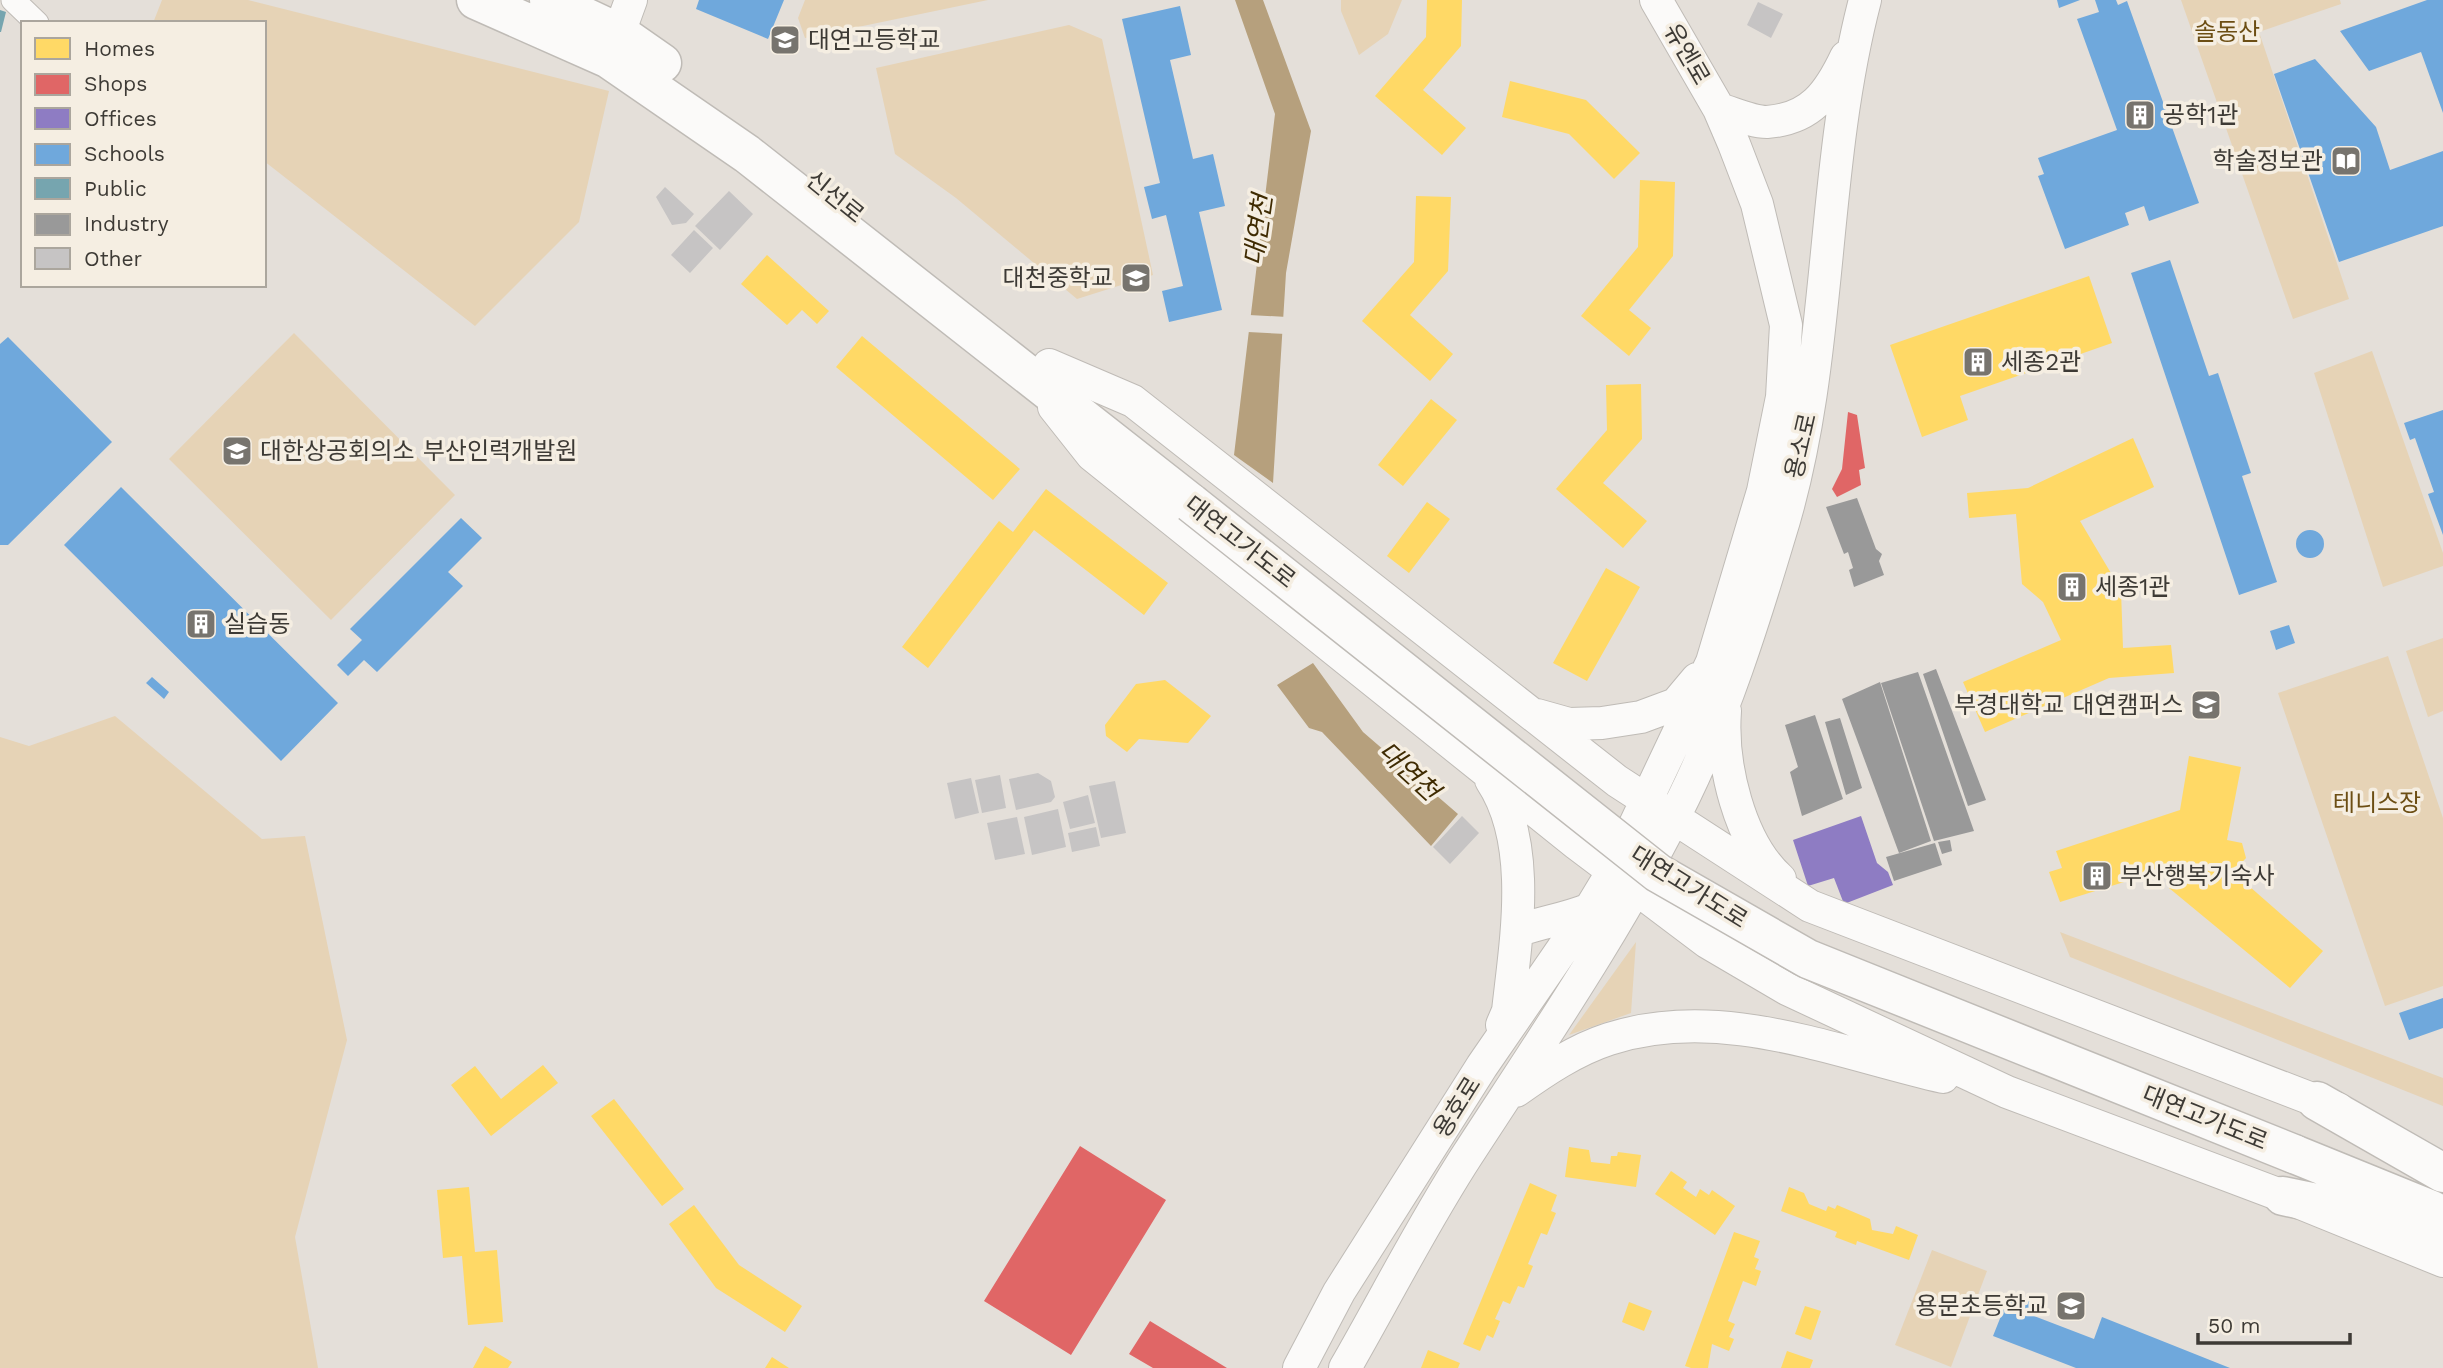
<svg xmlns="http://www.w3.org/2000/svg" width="2443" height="1368" viewBox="0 0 2443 1368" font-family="'Work Sans','Noto Sans KR',sans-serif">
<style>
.green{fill:#e6d3b6}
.water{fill:#b6a07d}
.pier{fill:#e4dfd9}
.homes{fill:#ffd966}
.shops{fill:#e06666}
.offices{fill:#8e7cc3}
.schools{fill:#6fa8dc}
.public{fill:#76a5af}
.industry{fill:#999}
.building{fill:#c6c4c4}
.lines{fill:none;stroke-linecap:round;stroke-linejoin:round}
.street-casing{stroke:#bfbbb6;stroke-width:25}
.secondary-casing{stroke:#bfbbb6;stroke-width:34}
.highway-casing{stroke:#bfbbb6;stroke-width:41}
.street{stroke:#fbfaf9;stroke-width:23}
.secondary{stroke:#fbfaf9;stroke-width:32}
.highway{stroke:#fbfaf9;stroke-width:38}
.highway-bridge-casing{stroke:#bfbbb6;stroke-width:41;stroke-linecap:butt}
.highway-bridge{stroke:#fbfaf9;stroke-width:38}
.labels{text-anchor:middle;stroke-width:7;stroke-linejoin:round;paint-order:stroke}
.park-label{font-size:24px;fill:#6c4e14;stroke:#f5eee2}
.poi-label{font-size:24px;fill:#3d3a35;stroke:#f5eee2;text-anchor:start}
.street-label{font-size:24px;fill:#3d3a35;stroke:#f5eee2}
.water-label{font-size:26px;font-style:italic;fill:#3f2b02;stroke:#f5eee2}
</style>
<rect width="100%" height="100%" fill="#e4dfd9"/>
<path class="green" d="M162,0h86l361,91 -30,131 -104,104 -211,-165v-138h-111z
M805,0h183l-183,38 -7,-20z
M1341,0h61l-14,34 -29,21 -18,-44z
M2181,0h159l1,4 -82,28 90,267 -56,20z
M1069,25l33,14 51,236 -76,24 -121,-101 -61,-44 -19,-86z
M294,333l161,162 -124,125 -162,-161z
M2372,351l71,202v13l-60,21 -69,-214z
M2443,638v73l-15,6 -22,-66z
M2388,656l55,162v168l-58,20 -107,-313z
M115,716l147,123 43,-3 42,204 -52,197 23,131h-318v-631l29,9z
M2060,932l383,146v28l-373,-149z
M1636,942l-5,71 -62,22z
M1932,1250l55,21 -36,96 -56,-22z"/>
<path class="water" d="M1235,0h28l48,131 -25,142 -13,210 -39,-28 41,-341z
M1313,663l50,69 95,82 -27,32 -109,-114 -13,-4 -32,-43z"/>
<path class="pier" d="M1249,315l38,2 -1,17 -38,-2z"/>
<path class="homes" d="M1427,0h35l-1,46 -38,44 43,38 -24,27 -67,-59 51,-59z
M1510,81l76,19 54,53 -26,26 -45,-45 -67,-17z
M1640,180l35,2 -2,74 -44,54 22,18 -22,28 -48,-40 57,-69z
M1416,196l35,1 -3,74 -38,44 43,39 -23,27 -68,-60 52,-59z
M767,255l62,56 -12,13 -15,-14 -15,15 -46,-41z
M2089,276l23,67 -152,53 8,24 -46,17 -32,-92z
M862,336l158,133 -27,31 -157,-133z
M1641,384l1,55 -39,44 44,38 -24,27 -67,-59 51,-59 -1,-45z
M1431,399l26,21 -54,66 -25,-21z
M2133,438l21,49 -74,34 41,69 2,58 48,-3 3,28 -65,5 -124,54 -22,-50 98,-42 -18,-38 -21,-18 -6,-70 -47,4 -2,-25 61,-5z
M1046,489l122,94 -24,32 -110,-85 -106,138 -26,-21 97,-126 14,11z
M1427,502l23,17 -41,54 -22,-17z
M1606,568l34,19 -53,94 -34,-18z
M1165,680l46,36 -23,27 -49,-4 -12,13 -21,-16 -1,-11 31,-41z
M2189,756l52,11 -14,73 15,3 4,15 -13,14 90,79 -33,37 -121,-100 5,-7 -5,-13 -109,34 -11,-30 13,-4 -6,-17 124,-41z
M543,1065l15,18 -67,53 -40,-51 24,-19 26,33z
M614,1099l70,90 -22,17 -71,-90z
M1569,1147l20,3 2,12 19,2 1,-8h6l1,-4 23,3 -5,32 -71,-10z
M1671,1171l16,11 -4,6 13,9 4,-8 9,6 3,-5 23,16 -20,29 -60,-41z
M1530,1183l27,12 -6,16 5,2 -9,22 -6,-2 -13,31 5,2 -9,22 -6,-2 -8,18 -7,-3 -8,18 5,2 -7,17 -6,-3 -7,16 -17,-7z
M469,1187l6,65 22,-2 6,72 -35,3 -6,-69 -19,2 -6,-68z
M1789,1187l15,6 5,11 17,7 2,-5 7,3 2,-4 33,14 2,11 21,4 3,-8 22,9 -9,25 -52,-19 -1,4 -21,-8 2,-5 -56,-21z
M694,1205l45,60 63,41 -17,26 -69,-44 -47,-64z
M1734,1232l26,9 -6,16 5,2 -4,10 6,2 -5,15 -13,-5 -15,40 7,3 -6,13 5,2 -5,12 -17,-7 -4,24h-17l-6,-2z
M1629,1302l23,9 -8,20 -22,-9z
M1805,1306l16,5 -10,29 -16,-6z
M485,1346l27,16 -4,6h-35z
M1428,1350l32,13 -2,5h-37z
M1787,1351l26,9 -3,8h-29z
M772,1357l17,11h-24z"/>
<path class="shops" d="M1848,412l9,3 8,53 -6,2 2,15 -24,12 -5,-8 10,-20z
M1080,1146l86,54 -95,155 -87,-54z
M1150,1321l77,47h-74l-24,-14z"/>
<path class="offices" d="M1861,816l16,47 11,9 5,13 -49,19 -10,-26 -26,8 -15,-46z"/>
<path class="schools" d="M699,0h85l-16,39 -72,-30z
M2057,0h23l-21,8z
M2095,0h21l2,5 9,-4 72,202 -50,18 -5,-15 -19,7 4,12 -64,24 -27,-73 6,-2 -6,-16 79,-28 -40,-111 22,-7z
M2427,0h16v113l-22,-61 -52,19 -29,-40z
M1180,6l11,49 -21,5 23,99 20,-5 12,52 -26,6 23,98 -53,12 -7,-31 21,-5 -17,-71 -14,4 -8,-32 16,-4 -38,-164z
M2315,59l61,68 14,43 53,-19v75l-104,36 -65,-188z
M2170,260l39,116 9,-3 33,100 -9,3 35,106 -38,13 -108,-322z
M8,337l104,105 -104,103h-8v-201z
M2443,410v125l-15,-41 6,-2 -19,-54 -5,2 -6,-17z
M121,487l217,216 -57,58 -217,-216z
M461,518l21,20 -34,34 15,14 -86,86 -13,-12 -16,16 -11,-11 25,-25 -12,-11z
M2296 544a14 14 0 1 1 28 0a14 14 0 1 1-28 0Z
M2289,625l6,18 -19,7 -6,-19z
M152,677l17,15 -5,7 -18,-16z
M2443,998v30l-34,12 -10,-27z
M2011,1291l28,11 -5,14 60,23 8,-22 128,51h-154l-83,-32z"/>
<path class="public" d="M0,10l6,2 -5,20h-1z"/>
<path class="industry" d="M1857,498l19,51 6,5 -3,7 5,14 -30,12 -5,-17 4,-2 -5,-16 -4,2 -18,-47z
M1936,669l50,131 -18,6 -45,-132z
M1918,672l56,159 -40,10 -53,-158z
M1880,682l51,159 -32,12 -57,-154z
M1815,715l28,84 -41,17 -12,-44 8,-5 -13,-42z
M1840,718l22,70 -16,7 -21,-73z
M1950,840l2,11 -10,3 -4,-12z
M1935,843l7,22 -48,16 -8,-24z"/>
<path class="building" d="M1758,2l25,12 -12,24 -24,-13z
M665,187l29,27 -8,9 -14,2 -16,-28z
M729,191l24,23 -33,36 -25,-24z
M694,230l19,18 -23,25 -19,-18z
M1038,773l13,8 4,16 -4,5 -35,8 -7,-31z
M1000,775l6,33 -24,5 -7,-33z
M971,778l8,35 -24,6 -8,-36z
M1115,781l11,52 -25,5 -12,-52z
M1088,795l7,28 -25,6 -7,-27z
M1058,809l8,38 -34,8 -8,-38z
M1462,816l17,17 -29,31 -17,-17z
M1017,817l8,37 -30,6 -8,-37z
M1096,827l4,19 -28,6 -4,-19z"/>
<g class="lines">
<g class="street-casing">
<path id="street" d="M13,0l24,23"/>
</g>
<g class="secondary-casing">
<path id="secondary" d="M619,33l12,-33
M1719,109c14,4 33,13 48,13 44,-3 62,-29 79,-65
M1049,365l84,36 484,380 193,125 528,203
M1054,407l38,48 485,389 130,98 80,47 220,103 276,104 160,65
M1725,711c-4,53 14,131 55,168
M1537,715l32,9 33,-1 39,-6 35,-13 21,-25
M1491,780c42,63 25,159 17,231l-6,14
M1517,931c25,-9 49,-12 73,-22
M1516,1091c28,-20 59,-41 93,-52 112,-36 225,13 334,38
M1299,1368l40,-76 143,-226 108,-157 23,-38 99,-209 51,-171 19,-94 4,-72 -29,-121 -23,-60 -15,-35 -63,-109
M1345,1368c41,-71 78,-145 123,-214 76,-117 155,-232 216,-357 40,-82 69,-173 95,-260 55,-174 40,-361 86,-537"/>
</g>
<g class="highway-casing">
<path id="highway" d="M476,0l133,59 138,95 444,349
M549,0l70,33 43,30
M2317,1101l126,72
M2294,1154l138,56
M2283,1196l160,33"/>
</g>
<use href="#street" class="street"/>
<use href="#secondary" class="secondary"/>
<use href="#highway" class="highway"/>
<g class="highway-bridge-casing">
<path id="highway-bridge" d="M1191,503l467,370 150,86 486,195"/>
</g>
<use href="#highway-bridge" class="highway-bridge"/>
</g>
<defs>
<g id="school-square" transform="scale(1.575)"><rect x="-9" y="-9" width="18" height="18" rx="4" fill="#77746e" stroke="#f5eee2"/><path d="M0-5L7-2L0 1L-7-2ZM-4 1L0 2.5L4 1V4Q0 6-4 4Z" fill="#fff"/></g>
<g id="building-square" transform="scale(1.575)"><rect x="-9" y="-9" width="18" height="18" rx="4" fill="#77746e" stroke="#f5eee2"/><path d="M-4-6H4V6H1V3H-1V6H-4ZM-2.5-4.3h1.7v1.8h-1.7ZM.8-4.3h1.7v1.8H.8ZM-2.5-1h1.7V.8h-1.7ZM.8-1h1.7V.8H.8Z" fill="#fff"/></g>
<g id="library-square" transform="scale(1.575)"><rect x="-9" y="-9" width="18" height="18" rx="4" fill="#77746e" stroke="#f5eee2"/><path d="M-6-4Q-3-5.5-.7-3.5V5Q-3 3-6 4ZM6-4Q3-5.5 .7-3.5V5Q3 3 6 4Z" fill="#fff"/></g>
<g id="university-square" transform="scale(1.575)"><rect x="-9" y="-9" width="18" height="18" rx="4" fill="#77746e" stroke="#f5eee2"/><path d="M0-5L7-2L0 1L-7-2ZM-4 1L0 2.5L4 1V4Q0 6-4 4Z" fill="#fff"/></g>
</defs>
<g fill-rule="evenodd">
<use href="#school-square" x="785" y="40"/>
<use href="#building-square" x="2140" y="115"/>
<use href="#library-square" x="2346" y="161"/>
<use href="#school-square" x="1136" y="278"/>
<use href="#building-square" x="1978" y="362"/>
<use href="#university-square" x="237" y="451"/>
<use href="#building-square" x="2072" y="587"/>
<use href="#building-square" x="201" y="624"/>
<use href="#university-square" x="2206" y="705"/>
<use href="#building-square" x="2097" y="876"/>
<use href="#school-square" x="2071" y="1306"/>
</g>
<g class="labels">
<g class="park-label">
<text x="2227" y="40">솔동산</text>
<text x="2377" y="811">테니스장</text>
</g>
<g class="poi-label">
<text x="808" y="48">대연고등학교</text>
<text x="2163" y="123">공학1관</text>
<text x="2323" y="169" text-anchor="end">학술정보관</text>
<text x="1113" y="286" text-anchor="end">대천중학교</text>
<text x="2001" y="370">세종2관</text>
<text x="260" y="459">대한상공회의소 부산인력개발원</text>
<text x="2095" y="595">세종1관</text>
<text x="224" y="632">실습동</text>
<text x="2183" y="713" text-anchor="end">부경대학교 대연캠퍼스</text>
<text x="2120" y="884">부산행복기숙사</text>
<text x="2048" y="1314" text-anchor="end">용문초등학교</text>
</g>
<g class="street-label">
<text transform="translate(1687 54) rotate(60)" y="8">유엔로</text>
<text transform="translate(835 197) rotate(39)" y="8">신선로</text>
<text transform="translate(1801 446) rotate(-77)" y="8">용소로</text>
<text transform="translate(1240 542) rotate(38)" y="8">대연고가도로</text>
<text transform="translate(1689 887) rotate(32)" y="8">대연고가도로</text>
<text transform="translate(1457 1107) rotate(-58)" y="8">용호로</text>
<text transform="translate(2205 1118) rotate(22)" y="8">대연고가도로</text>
</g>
<g class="water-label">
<text transform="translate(1258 230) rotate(-82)" y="9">대연천</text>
<text transform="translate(1409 771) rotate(43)" y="9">대연천</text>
</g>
</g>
<rect x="21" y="21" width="245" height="266" fill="#f5eee2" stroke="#aba69d" stroke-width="2"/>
<rect x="35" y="38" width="35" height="21" fill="#ffd966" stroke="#aba69d" stroke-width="2"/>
<text x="84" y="56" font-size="21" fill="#3d3a35">Homes</text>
<rect x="35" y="74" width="35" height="21" fill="#e06666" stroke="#aba69d" stroke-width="2"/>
<text x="84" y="91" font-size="21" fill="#3d3a35">Shops</text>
<rect x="35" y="108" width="35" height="21" fill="#8e7cc3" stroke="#aba69d" stroke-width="2"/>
<text x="84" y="126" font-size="21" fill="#3d3a35">Offices</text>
<rect x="35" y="144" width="35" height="21" fill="#6fa8dc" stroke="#aba69d" stroke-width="2"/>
<text x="84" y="161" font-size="21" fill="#3d3a35">Schools</text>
<rect x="35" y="178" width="35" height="21" fill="#76a5af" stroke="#aba69d" stroke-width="2"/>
<text x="84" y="196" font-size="21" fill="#3d3a35">Public</text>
<rect x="35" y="214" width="35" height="21" fill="#999999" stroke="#aba69d" stroke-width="2"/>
<text x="84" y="231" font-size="21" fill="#3d3a35">Industry</text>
<rect x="35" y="248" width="35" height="21" fill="#c6c4c4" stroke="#aba69d" stroke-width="2"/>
<text x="84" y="266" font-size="21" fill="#3d3a35">Other</text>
<path d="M2198 1333v10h152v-10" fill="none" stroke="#3d3a35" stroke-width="3.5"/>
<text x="2208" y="1333" font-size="21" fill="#3d3a35" stroke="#f5eee2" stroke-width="5" paint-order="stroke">50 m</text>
</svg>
